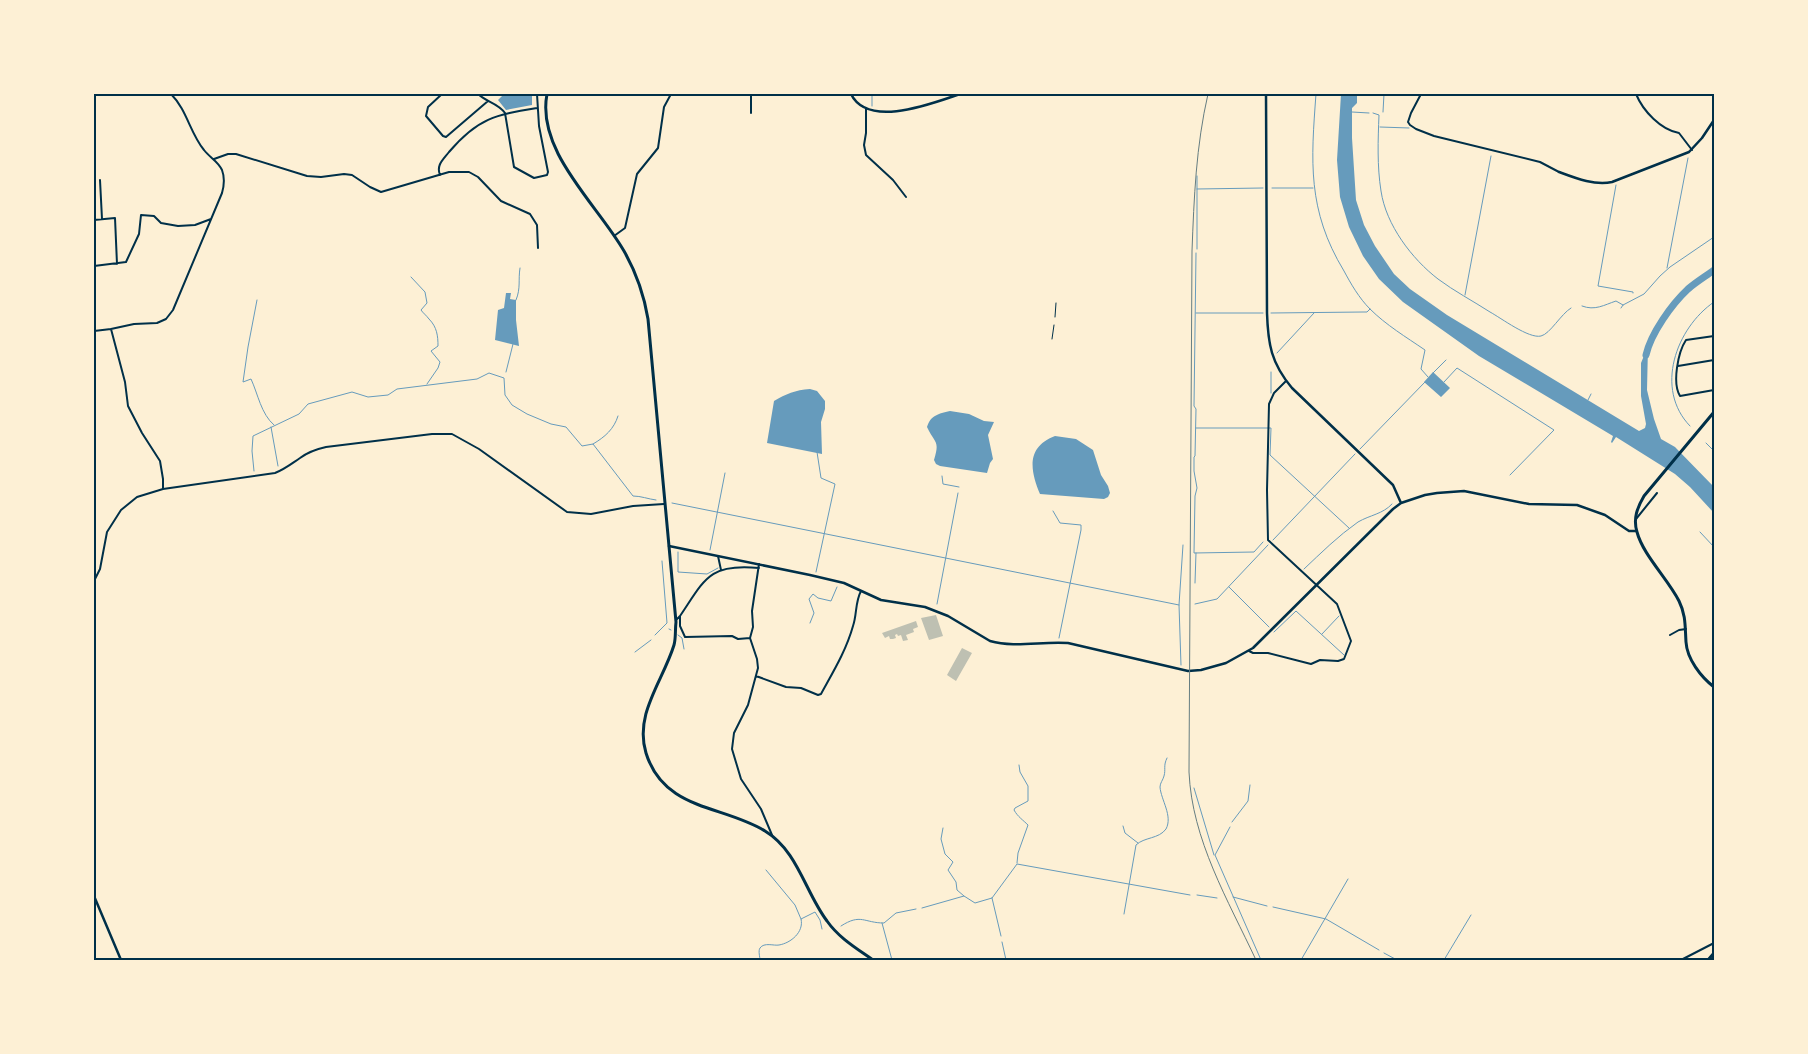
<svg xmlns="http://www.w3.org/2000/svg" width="1808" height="1054" viewBox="0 0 1808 1054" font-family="'Varela Round',sans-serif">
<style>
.water{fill:#669bbc}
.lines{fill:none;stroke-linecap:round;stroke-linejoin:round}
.stream{stroke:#669bbc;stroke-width:1}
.river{stroke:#669bbc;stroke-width:7}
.building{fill:#bec0b2}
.pedestrian{stroke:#003049;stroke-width:1}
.minor{stroke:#003049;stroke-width:2}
.tertiary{stroke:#003049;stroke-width:2.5}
.secondary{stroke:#003049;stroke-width:3}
.primary{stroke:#003049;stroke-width:3}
.rail{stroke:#657d81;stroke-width:1}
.neatline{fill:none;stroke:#003049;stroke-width:2}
</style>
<rect width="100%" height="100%" fill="#fdf0d5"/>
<path class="water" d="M504,94h28v11l-26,5 -8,-10z
M1341,94h16v9l-5,5v30l4,62 8,25 11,21 19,28 16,15 37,26 192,116 6,-3 1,-4 -5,-28v-33l7,-17 -1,44 7,29 7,20 14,8 39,40v26l-24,-26 -15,-13 -59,-37 -4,6 -1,-1 2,-6 -134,-80 -76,-54 -24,-23 -16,-23 -14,-29 -9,-30 -3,-37z
M506,293h5l-1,6 6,1v20l3,26 -24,-6 3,-30 6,-2z
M1433,372l17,16 -9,9 -17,-15z
M810,389l7,2 8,10v8l-4,13 1,32 -55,-11 7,-42c12,-7 21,-11 36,-12z
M950,411l19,3 15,7 10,1 -6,13 5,24 -3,4 -3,10 -47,-7 -4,-2 -2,-4c6,-20 1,-16 -7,-33 4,-12 11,-13 23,-16z
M1055,436l21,3 17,11 8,25 7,11 2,7 -2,4 -4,2 -64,-5c-10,-24 -14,-47 15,-58z"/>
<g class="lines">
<path class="stream" d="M872,94v12
M1316,94c-5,67 -9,116 28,177 7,13 15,27 26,38 16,16 36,28 55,41l-4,19 7,8
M1352,112l17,1
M1383,112l1,-18
M1373,113l6,2c-1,25 -2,51 2,76 5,34 31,68 57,88 16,12 35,22 52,33 11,6 39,27 51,24 9,-2 20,-22 30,-28
M1380,127l29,1
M1197,176v73
M1616,185l-18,101 35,6v1
M1272,188h41
M1197,189l66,-1
M1196,253l-2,153 2,3 -1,47 -1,1v14l3,17 -2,8 -1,57 60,-1 9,-10
M1667,268l21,-110
M411,277l14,15 2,11 -6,7c2,3 5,5 8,9 8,8 9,17 9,27l-7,5 9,11 -2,6 -11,16
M1465,295l26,-139
M257,300l-9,47 -5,35 8,-3c7,15 10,35 23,46
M516,300c5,-12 2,-20 4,-32
M1582,306c13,5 22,-1 34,-5l7,4
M1621,308l2,-3 21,-11 16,-18 10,-9 44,-30
M1196,313h67
M1271,313l92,-1h4l3,-3
M1277,353l37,-40
M506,372l7,-28
M1271,372v21
M1433,373l13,-13
M1444,382l13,-14 97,62 -44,45
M1588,400l3,-6
M1690,426c-36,-37 -14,-98 24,-124
M271,427l7,39
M1196,428h75l-1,27 79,73
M1706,443l8,8
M593,444c12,-7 21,-15 25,-28
M1360,449l66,-68
M254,471l-2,-20 1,-15 46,-22 9,-10 44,-12 16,5 20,-2 9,-6 80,-10 12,-6 15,5 1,17 7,10 15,9 24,10 15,3 16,19 11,-2 40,52c8,0 15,3 23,4
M942,476l1,8 16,3
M672,503l507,102
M1053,511l7,12 21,2v5l-22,108
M1700,532l14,15
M1273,540l82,-86
M710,550l15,-77
M678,552v20l29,2 11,-6
M1304,569c17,-16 34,-33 54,-47 12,-7 25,-8 34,-18
M816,572l19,-88 -14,-6 -4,-26
M1195,583l1,-30
M1229,587l40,40
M937,604l21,-111
M1195,604l22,-5 51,-54
M810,623l4,-10 -5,-14 4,-5 5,4 13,3 6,-14
M669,629l2,1
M1274,632l22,-21 48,44
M1322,634l17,-18
M655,635l12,-12 -5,-62
M678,635l4,3 2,11
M635,652l16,-12
M1181,665l-2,-60 4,-60
M1194,788l20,67
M1232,822l16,-21 2,-16
M1123,826l2,7 13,10
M1230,827l-15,28 46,105
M943,828l-2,11 4,15 8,8 -5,8 8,12 1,8 7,6
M1017,863l1,-10 10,-28c-5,-5 -10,-8 -14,-15l1,-2 13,-7v-15l-8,-14 -1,-7
M766,870l29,35 6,14
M1197,895l20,3
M1233,897l34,9
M992,898l9,38
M1273,907l53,12 53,31
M922,908l42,-12 11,7 17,-5 25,-34 173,31
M1124,914l12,-69c8,-8 23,-6 30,-16 7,-13 -5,-29 -6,-42 0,-4 3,-7 4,-11 2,-7 -1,-10 3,-18
M882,923l10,37
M841,926c20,-13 23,-3 43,-3l12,-10 20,-4
M1002,942l4,18
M1384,953l13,7
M760,960c0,-3 -2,-9 0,-12 4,-6 14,-2 19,-3 12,-2 25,-13 22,-26l14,-7 5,8 2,9
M1301,960l47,-81
M1444,960l27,-45"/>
<path class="river" d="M1646,355c5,-22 26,-51 42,-66 8,-7 18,-13 26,-19"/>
</g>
<path class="building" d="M936,615l7,21 -14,4 -8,-22z
M916,621l2,6 -5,2 1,3 -8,3 2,5 -5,1 -2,-6 -3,1 -1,-2 -2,1 1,3 -3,1h-3l-1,-3 -4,2 -3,-5z
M962,648l10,5 -16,28 -9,-6z"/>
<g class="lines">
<path class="pedestrian" d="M1055,317l1,-14
M1052,339l2,-14"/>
<path class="minor" d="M442,94l-14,13 -2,9 17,20 3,1 42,-36
M478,94c8,8 20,9 27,19l9,54 20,11 13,-3 1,-3 -9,-46 -2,-32
M565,94h8
M1421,94l-10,19 -3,9 2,3 6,4 18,7 106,26 19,10
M1636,94c7,17 25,36 43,39l13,17
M866,108v25l-2,12 2,10 27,25 13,17
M751,113v-19
M214,159l14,-5h8l71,22 14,1 23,-3 8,1 18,12 11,5 68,-20h20l9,5 23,24 29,13 7,11 1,23
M440,175c-4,-10 3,-15 9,-23 29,-34 46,-37 88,-44
M100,180l2,39
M94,220l21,-2 2,46
M614,236l11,-8 12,-54 21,-26 6,-41 7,-13
M94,266l32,-4 13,-28 2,-19 13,1 7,7 17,3 17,-1 16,-6
M111,329l14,53 3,24 14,27 18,28 3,18v10
M94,331l17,-2 23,-5 23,-1 9,-4 7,-9 49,-117c2,-7 3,-15 0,-23 -4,-9 -12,-12 -18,-20 -14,-17 -17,-40 -33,-56
M1714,336l-28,4c-8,12 -14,43 -6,56l34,-6
M1678,366l36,-6
M1636,519l21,-26
M718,556l3,14
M759,564l-7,47 1,16 -3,11 7,21 1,9 -10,37 -14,28 -2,16 9,30 20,30 11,26
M94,581l6,-12 7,-37 14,-22 16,-13 26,-8 112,-16c10,-4 16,-9 25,-15 8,-6 17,-9 26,-11l106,-13h20l27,15 88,63 24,2 42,-8 31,-2
M680,616v10l5,11 47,-1 6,3 12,-1
M676,620l4,-4c25,-37 29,-53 79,-48
M1670,635l9,-5 7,-1
M1249,651l4,2h15l43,11 9,-4 18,1 6,-2 7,-18 -14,-37 -69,-64 -1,-50 2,-86 5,-11 12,-12
M756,676l30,11 15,1 17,7 3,-1c12,-22 25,-43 32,-68 4,-11 2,-24 8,-35
M94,770v6
M1526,960h6
M1681,960l33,-17"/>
<path class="tertiary" d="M851,94c17,35 82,9 109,0
M1266,94l1,219c1,31 4,50 25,75l101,97 8,18
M1559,172c16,6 36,14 53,10l77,-30 13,-14 12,-18
M669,546l141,29 34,8 37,17 44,7 23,9 42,25c25,7 52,0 78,2l120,28 13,-1 25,-7 27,-15 140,-139 8,-6 24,-8 12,-2 27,-2 65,13 48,1 28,10 24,16h7
M94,896l27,64"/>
<path class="secondary" d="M1714,412l-70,84c-7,12 -11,23 -7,36 6,23 31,47 42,69 7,14 6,26 7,41 1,17 15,35 28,45
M1708,960l6,-7"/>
<path class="primary" d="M547,94c-11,57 50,110 77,157 12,21 20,44 24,68l28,303c-1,8 0,16 -2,23 -11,36 -40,69 -28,108 18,58 77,52 119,78 33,20 40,61 62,90 12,17 29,27 46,39"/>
<path class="rail" d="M1208,94c-12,52 -14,104 -16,157l-3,521c3,68 39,128 67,188"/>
</g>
<rect width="1808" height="1054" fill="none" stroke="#fdf0d5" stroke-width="190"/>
<rect x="95" y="95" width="1618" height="864" class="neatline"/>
</svg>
